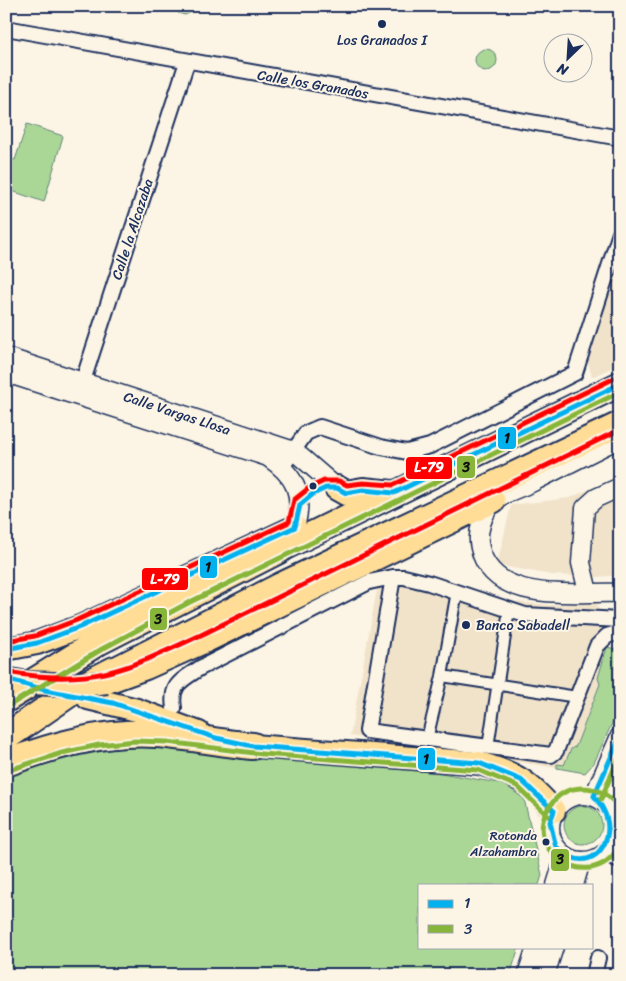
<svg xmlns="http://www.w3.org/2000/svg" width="626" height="981" viewBox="0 0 626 981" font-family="Sriracha,sans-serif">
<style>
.built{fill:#f1e3ca}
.green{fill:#aad796;stroke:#62837a}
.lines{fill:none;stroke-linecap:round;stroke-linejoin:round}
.pedestrian-casing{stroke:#1b2f5e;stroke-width:14}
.minor-casing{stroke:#1b2f5e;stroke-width:18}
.tertiary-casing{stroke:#1b2f5e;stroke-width:21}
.primary-casing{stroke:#1b2f5e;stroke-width:26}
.trunk-casing{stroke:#1b2f5e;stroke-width:28}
.motorway-casing{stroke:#1b2f5e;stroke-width:30}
.pedestrian{stroke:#fcf5e5;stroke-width:10}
.minor{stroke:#fcf5e5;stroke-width:14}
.tertiary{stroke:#fcf5e5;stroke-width:18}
.primary{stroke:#ffdd96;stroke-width:22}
.trunk{stroke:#ffdd96;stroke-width:24}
.motorway{stroke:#ffdd96;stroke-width:26}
.primary-bridge-casing{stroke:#1b2f5e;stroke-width:26;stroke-linecap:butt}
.primary-bridge{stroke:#ffdd96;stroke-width:22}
.bus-1-casing{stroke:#fcf5e5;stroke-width:9}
.bus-2-casing{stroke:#fcf5e5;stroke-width:9}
.bus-3-casing{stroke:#fcf5e5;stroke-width:9}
.bus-1{stroke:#03b1ef;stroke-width:5}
.bus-2{stroke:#87b539;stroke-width:5}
.bus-3{stroke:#f00;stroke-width:5}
.poi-dot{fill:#1b2f5e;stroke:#fcf5e5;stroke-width:2}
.labels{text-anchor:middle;stroke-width:4;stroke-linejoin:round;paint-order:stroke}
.bus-label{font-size:13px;fill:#1b2f5e;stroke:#fcf5e5;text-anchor:end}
.poi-label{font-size:14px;fill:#1b2f5e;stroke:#fcf5e5}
.street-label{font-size:14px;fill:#1b2f5e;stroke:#fcf5e5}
.line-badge{stroke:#fcf5e5;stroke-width:2}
.badge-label{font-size:14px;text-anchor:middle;font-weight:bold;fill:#fff}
.pale-badge-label{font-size:14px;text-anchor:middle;font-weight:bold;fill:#111}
</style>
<rect width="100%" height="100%" fill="#fcf5e5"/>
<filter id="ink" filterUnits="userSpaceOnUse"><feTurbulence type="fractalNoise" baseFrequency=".02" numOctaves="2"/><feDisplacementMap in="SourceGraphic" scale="10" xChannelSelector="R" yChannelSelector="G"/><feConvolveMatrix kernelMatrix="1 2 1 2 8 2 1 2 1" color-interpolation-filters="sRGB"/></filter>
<g filter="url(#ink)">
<path class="built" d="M620,253v111l-28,13 -5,-18z
M620,476v99l-22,2 -47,-2 -54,-10 14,-60 58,-7z
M411,570l72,24 34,8 33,3 47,-2 10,44 -9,31 2,5 -24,64 -5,2 -7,16 -7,-1v4l-207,-32 30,-163z"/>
<path class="green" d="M174,6h22l-2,5 -9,4 -7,-2z
M475 60a11 11 0 1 1 22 0a11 11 0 1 1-22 0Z
M27,124l36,12 -19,66 -38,-13v-32l9,3z
M607,647l13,3v56l-26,57 -9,10 -28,-5v-4l7,1 7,-16 5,-3 24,-62 -2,-6z
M132,745l309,28 63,11 20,15 18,76 -3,10h-119v62h99l-9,28h-504v-204z
M564 825a19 19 0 1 1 38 0a19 19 0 1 1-38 0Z"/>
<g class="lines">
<g class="pedestrian-casing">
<path id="pedestrian" d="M442,676l135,21
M427,739l15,-63 15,-85
M488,747l21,-137"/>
</g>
<g class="minor-casing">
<path id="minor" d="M6,28l614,110
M80,390l107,-328
M282,467l24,-34 14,-6 61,20 26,5 23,-6 145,-73 45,-140
M393,577l-26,154 184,24 5,-4 41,-105 10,-10 13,-4
M174,708c-4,-24 8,-28 26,-40l169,-86 24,-5h11l25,6 96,32 95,5
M614,840l6,3
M604,854l16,6
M594,975l4,-17"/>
</g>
<g class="tertiary-casing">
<g id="tertiary">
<path id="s1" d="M6,357l288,94 43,37"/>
<path d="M6,373l262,84c28,19 36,37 27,70"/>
<path d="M620,438c-30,15 -60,30 -89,45 -11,5 -29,10 -38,19 -10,11 -17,31 -13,46 13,57 95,43 140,45"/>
<path d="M588,592l-7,-29 4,-55 11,-10 24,-11"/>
<circle cx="583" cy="828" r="33"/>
<path d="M594,796l26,-60"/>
<path d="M556,885l9,-29"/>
<path d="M574,885l7,-24"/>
<path d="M527,975l9,-28"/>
<path d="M545,975l9,-28"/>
</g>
</g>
<g class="primary-casing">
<path id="primary" d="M6,649l31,-6 43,-16 215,-100
M6,679l21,4
M110,681l36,-13 58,-26 290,-141
M88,698l49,12 62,23
M235,742l18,4 226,17c38,11 49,18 75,48"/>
</g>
<g class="trunk-casing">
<path id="trunk" d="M337,488l9,5 17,-3 30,3
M242,553l37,-3 341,-166
M114,670l167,-85 339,-161"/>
</g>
<g class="motorway-casing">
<path id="motorway" d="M6,699l92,-57 181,-92
M6,737l67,-46 41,-21
M6,763c48,-18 98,-32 149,-29 33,2 66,9 98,12"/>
</g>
<use href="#pedestrian" class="pedestrian"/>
<use href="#minor" class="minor"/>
<use href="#tertiary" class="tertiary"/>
<use href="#primary" class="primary"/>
<use href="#trunk" class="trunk"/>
<use href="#motorway" class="motorway"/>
<g class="primary-bridge-casing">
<path id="primary-bridge" d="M27,683l55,2 25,-3"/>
</g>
<use href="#primary-bridge" class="primary-bridge"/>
<g class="bus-1-casing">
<path id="bus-1" d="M394,493l226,-109
M6,649l31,-6 43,-16 215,-100 5,-22 13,-11 13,-6h11l9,5 17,-3 31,3
M6,679l39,11 68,13 103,35 37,8 226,17 42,17 33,31
M594,796l26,-59
M554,811l-4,11 6,25c5,3 11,9 17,11 23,8 39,-17 34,-38 -2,-10 -7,-16 -13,-24"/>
</g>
<g class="bus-2-casing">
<path id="bus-2" d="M10,705l92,-56 86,-46 432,-211
M9,770l53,-17 37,-8 36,-4 32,1 95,12 216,16 39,16 31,30
M601,799l19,-44
M620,811c-7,-14 -21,-23 -37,-23 -12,0 -23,5 -30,14 -39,44 38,98 67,43"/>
</g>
<g class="bus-3-casing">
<path id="bus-3" d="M6,641l29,-5 42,-16 212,-98 5,-22 15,-12 15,-7h15l8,4 16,-2 30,2 224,-108
M7,672c85,15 119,-2 194,-37l416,-204"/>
</g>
<use href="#bus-1" class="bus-1"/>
<use href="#bus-2" class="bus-2"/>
<use href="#bus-3" class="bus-3"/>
</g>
</g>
<g class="poi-dot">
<circle cx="382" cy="24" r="5"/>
<circle cx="313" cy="486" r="4.5"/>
<circle cx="466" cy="625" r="5"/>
<circle cx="546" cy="842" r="4.5"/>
</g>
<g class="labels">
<g class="bus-label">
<text x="537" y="840">Rotonda<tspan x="537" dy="16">Alzahambra</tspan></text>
</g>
<g class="poi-label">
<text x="382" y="45">Los Granados I</text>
<text x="476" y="630" text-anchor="start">Banco Sabadell</text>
</g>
<g class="street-label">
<text transform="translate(313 84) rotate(10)" y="5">Calle los Granados</text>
<text transform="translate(132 229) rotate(-72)" y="5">Calle la Alcazaba</text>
<text dy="5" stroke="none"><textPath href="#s1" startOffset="180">Calle Vargas Llosa</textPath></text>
</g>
</g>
<g class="line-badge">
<rect x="497" y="426" width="20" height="24" rx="5" fill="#03b1ef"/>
<rect x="456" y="455" width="20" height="24" rx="5" fill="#87b539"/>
<rect x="405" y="456" width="48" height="24" rx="5" fill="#f00"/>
<rect x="199" y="555" width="19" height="24" rx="5" fill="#03b1ef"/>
<rect x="141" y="567" width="48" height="24" rx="5" fill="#f00"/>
<rect x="149" y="607" width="19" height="24" rx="5" fill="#87b539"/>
<rect x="417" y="747" width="19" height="24" rx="5" fill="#03b1ef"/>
<rect x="550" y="848" width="20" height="24" rx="5" fill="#87b539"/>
</g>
<g class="badge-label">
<text x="429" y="472">L-79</text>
<text x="165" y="584">L-79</text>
</g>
<g class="pale-badge-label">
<text x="507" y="443">1</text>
<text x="466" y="472">3</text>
<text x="208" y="572">1</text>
<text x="158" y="624">3</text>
<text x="426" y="764">1</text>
<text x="560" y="864">3</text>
</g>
<rect width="626" height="981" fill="none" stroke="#fcf5e5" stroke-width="25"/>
<rect x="12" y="12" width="601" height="956" fill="none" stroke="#1b2f5e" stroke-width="2" filter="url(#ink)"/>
<rect x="418" y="884" width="175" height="65" fill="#fcf5e5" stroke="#a2a6af"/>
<rect x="428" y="900" width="25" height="8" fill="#03b1ef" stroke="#a2a6af"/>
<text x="464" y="908" font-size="15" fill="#1b2f5e">1</text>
<rect x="428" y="925" width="25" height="8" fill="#87b539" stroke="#a2a6af"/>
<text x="464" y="934" font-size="15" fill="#1b2f5e">3</text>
<g transform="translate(568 58) rotate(205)"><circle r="24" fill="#fcf5e5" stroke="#a2a6af"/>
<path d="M0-4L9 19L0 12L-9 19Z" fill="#1b2f5e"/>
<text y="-8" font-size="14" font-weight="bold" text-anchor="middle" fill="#1b2f5e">N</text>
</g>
</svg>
